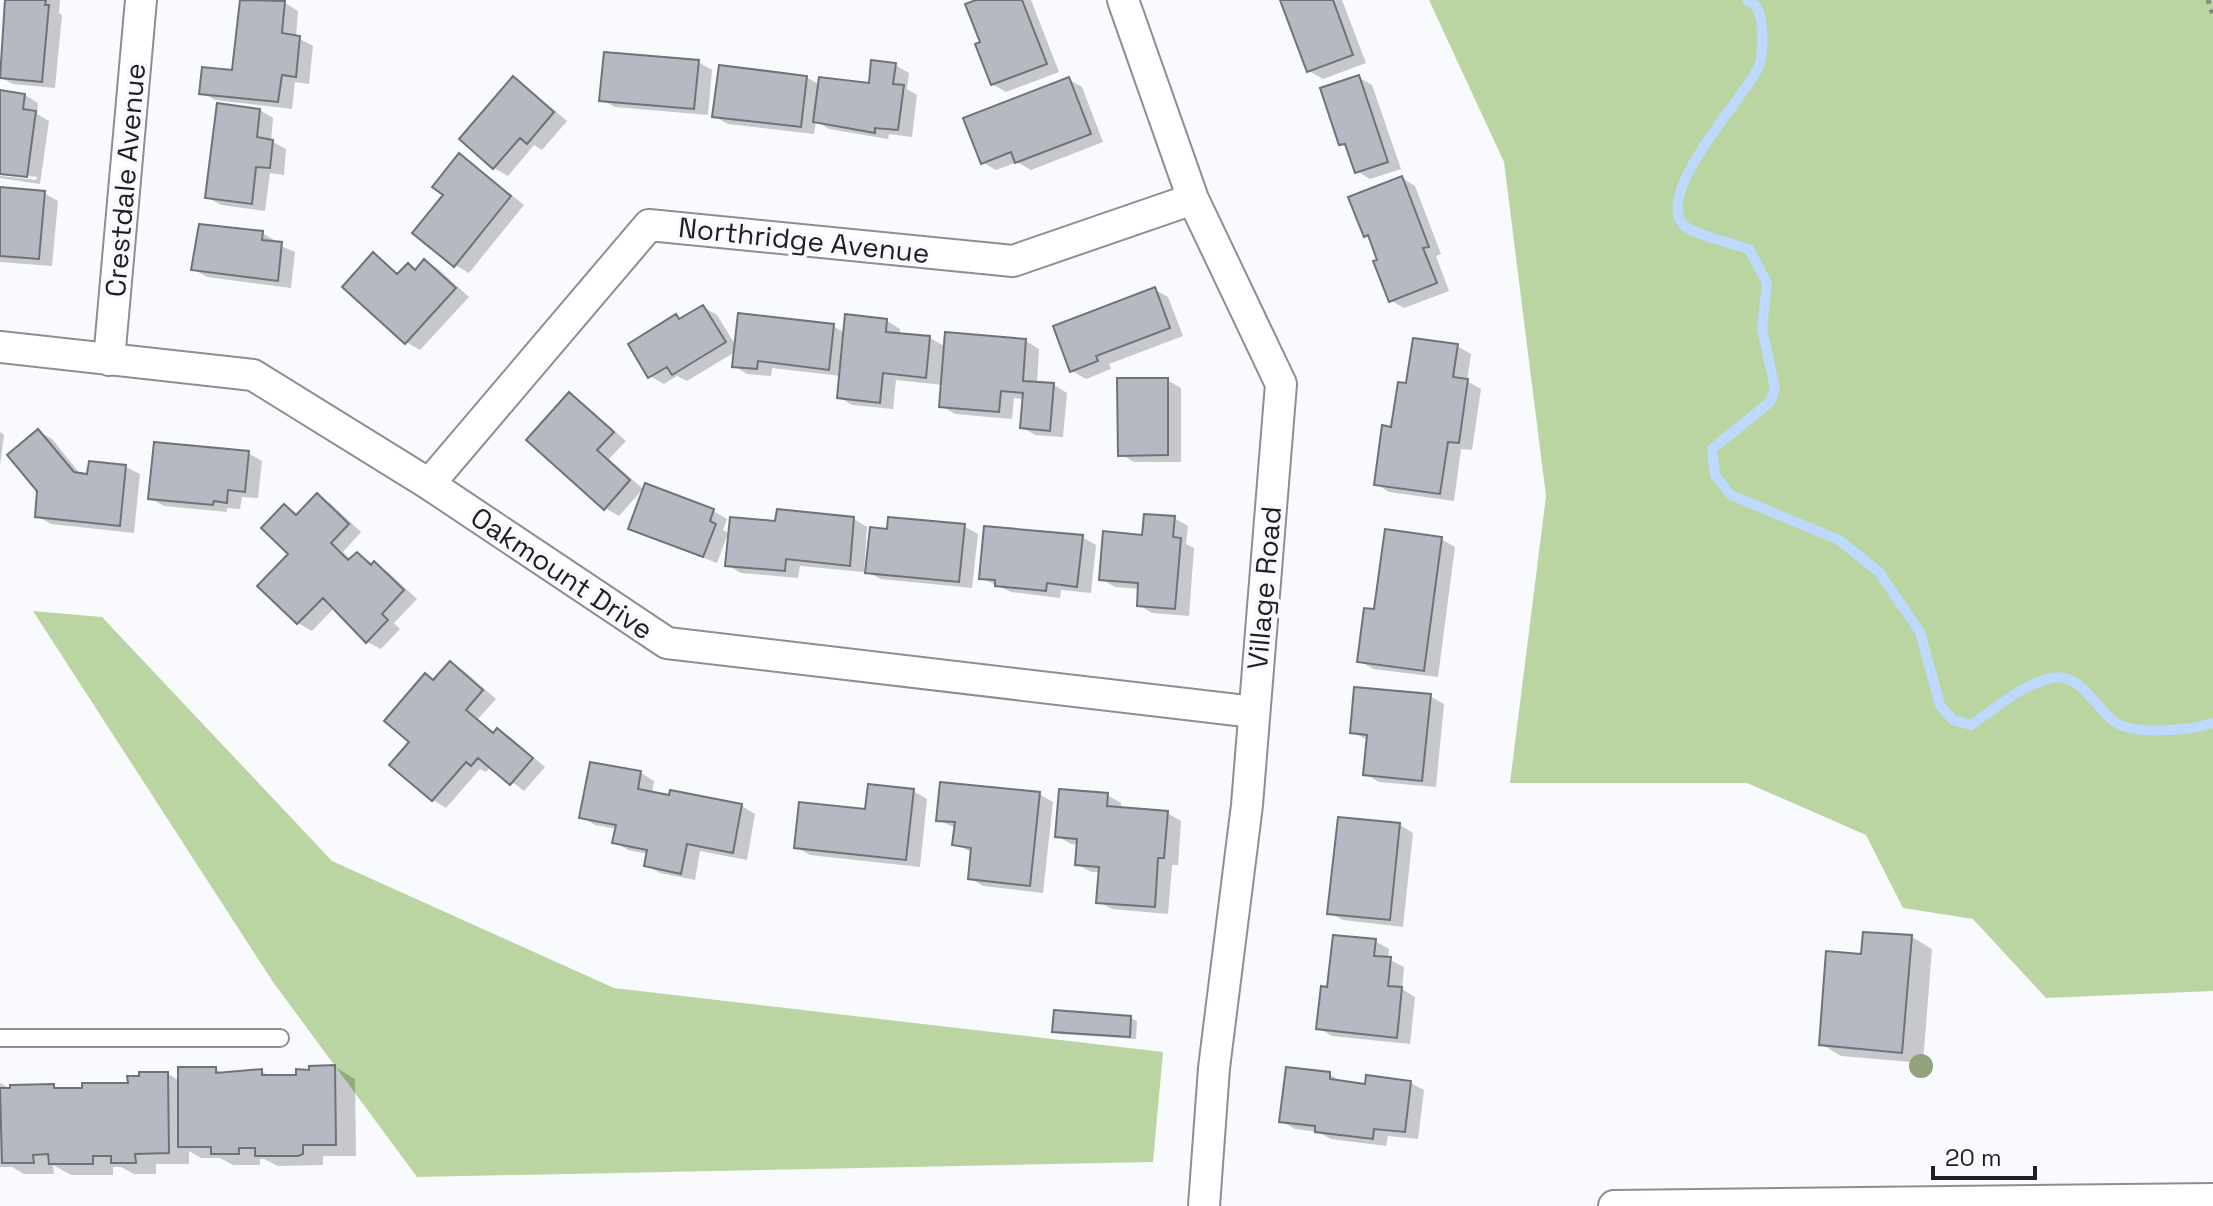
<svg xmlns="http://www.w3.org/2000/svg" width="2213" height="1206" viewBox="0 0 2213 1206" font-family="'Space Grotesk',sans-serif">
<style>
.forest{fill:#bbd5a2}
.shadow{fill:#0003}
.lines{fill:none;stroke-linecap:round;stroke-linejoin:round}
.stream{stroke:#bed9ff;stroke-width:10}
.building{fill:#b6b9c1;stroke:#6f7279;stroke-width:2}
.lane-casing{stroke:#8b8e95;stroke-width:20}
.street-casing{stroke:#8b8e95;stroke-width:34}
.path{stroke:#85878a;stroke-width:5;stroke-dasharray:4 6;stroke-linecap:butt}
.lane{stroke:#fff;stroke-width:16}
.street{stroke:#fff;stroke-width:30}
.tree{fill:#91a27c}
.labels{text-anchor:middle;stroke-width:8;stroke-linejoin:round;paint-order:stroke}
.street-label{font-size:28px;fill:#1e1f22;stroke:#f8fafe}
</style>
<rect width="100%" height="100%" fill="#f8fafe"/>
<path class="forest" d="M1429,0h784v991l-167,7 -73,-79 -70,-11 -37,-73 -119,-52h-237l36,-287 -42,-334z
M33,611l69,6 230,244 282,127 549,64 -10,110 -736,15 -144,-195z"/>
<path class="shadow" d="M7,0h53l-1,13 3,2 -7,73 -42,-4 -13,-7z
M242,0l43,3 13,8 -2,26 17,9 -4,38 -14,-2 -3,27 -77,-9 -13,-7 32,-21z
M982,0h49l28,72 -53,20 -14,-8 -9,-41z
M1282,0h60l24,63 -43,16 -14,-8z
M698,62l14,8 -4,45 -93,-8 -13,-7z
M895,65l14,8 -2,16 10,6 -5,42 -23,-3 -1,5 -59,-10 -13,-8 -2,13 -86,-10 -14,-8 92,-39 14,8h50z
M1358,77l14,8 29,84 -31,10 -13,-8 -8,-22 -8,-5z
M513,79l14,8 40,34 -25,29 -8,-5 -26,31 -14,-8 -33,-29z
M1068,79l14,8 21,55 -72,28 -14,-8 -21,8 -14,-8z
M0,90l6,3 19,2 13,8 -1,11 12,7 -9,63 -40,-6v-2l36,4 1,-3 -37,-5z
M260,110l13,8 -2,23 15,8 -2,26 -14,-2 -5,38 -44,-6 -14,-8z
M460,156l13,8 51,41 -55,68 -14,-8 -9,-70z
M1402,178l13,8 26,68 -5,2 13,35 -45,17 -14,-8 -19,-61 -6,-4z
M44,193l14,8 -6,65 -52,-4v-63z
M262,233l14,8v3l19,8 -4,36 -84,-11 -14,-8z
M373,255l27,20 8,-9 9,4 8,-9 13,8 31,28 -49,53 -14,-8z
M1154,289l14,8 15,39 -74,28 2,5 -25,10 -14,-8z
M703,307l14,8 19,31 97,-20 12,7 42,-12 13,8v6l30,3 16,9 80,-6 13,8 -2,35 17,1 13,8 -4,44 -28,-2 -13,-8 2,-28 -10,-1 -2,21 -57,-5 -14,-8 2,-21 -47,-5 -3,29 -41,-4 -13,-8 2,-21 -69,-8 -1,8 -24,-2 -13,-8 1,-14 -48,29 -10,-5 -13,8 -14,-8 26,-60 6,4z
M1457,346l14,8 -4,27 14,8 -9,61 -11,-1 -7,52 -65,-9 -13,-8 17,-55z
M1167,380l14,8v74h-47l-14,-8z
M569,395l14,8 43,38 -17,18 34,30 -24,27 -14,-8z
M38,431l14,8 29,36 8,1 37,-9 14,7 -6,59 -83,-9 -14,-8 2,-26z
M0,432l4,3 -4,30z
M248,453l14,8 -4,37 -16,-1 -2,12 -13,-1v4l-63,-6 -14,-8z
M317,496l14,8 30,28 -18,20 8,8 6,-6 31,18 29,27 -23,24 6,6 -19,20 -14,-7 -32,-35 -23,24 -14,-8 -14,-117 15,9z
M713,511l14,8 -4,11 5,3 -11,30 -73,-28 -13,-7z
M1174,518l14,8 -2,18 8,4 -5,68 -37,-3 -13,-8 1,-16 -25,-2 -14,-8 43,-42z
M854,519l13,8 -3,45 -64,-6 -2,12 -57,-5 -14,-8z
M964,526l14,8 -6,54 -91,-9 -14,-7 21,-41z
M1082,537l14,8 -5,48 -30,-3 -1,8 -49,-6 -30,-14z
M1441,539l14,8 -17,130 -65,-8 -13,-8 16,-50z
M451,663l13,8 32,28 -18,20 17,14 3,-3 13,8 34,29 -21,24 -33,-25 -5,6 -6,-3 -34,39 -13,-8 -22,-58 24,-61z
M1430,696l14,8 -8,83 -57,-5 -14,-8 3,-34 -16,-8z
M592,764l49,9 13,8 -2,13 19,4 1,-6 70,14 13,8 -8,46 -47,-9 -5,29 -35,-7 -14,-8 2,-11 -20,-4 -13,-8 2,-13 -22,-4 -13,-8z
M913,791l14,8 -7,68 -110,-12 -14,-8 71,-36z
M1039,794l14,8 -10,91 -60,-7 -13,-8 3,-25 -18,-9 1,-16 -18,-8z
M1107,795l14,8v6l46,4 14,8 -3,44h-6l-4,49 -56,-5 -14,-8 2,-29h-9l-14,-8 2,-19 -8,-1 -14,-8z
M1400,825l13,8 -10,94 -60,-7 -14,-7z
M1912,937l20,12 -9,114 -82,-7 -20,-12 41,-88z
M1375,941l14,8 -1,10 16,8 -2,22 13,8 -5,47 -78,-8 -13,-8 10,-39z
M1131,1018l6,3 -1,18 -76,-5 -6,-3z
M335,1067l20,12 1,77h-33v9l-45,1 -14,-7h-4v6h-27l-13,-7h-19l-12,-7v13h-33v10h-22l-13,-7h-8v8h-42l-18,-10 1,9h-30l-12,-7h-12v-84l12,7 41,-4 6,4 71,-5 38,-11 12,7 36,-12 8,5 37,-3 10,6h27z
M1329,1074l14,8 23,4 45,-3 13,7 -6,49 -30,-3 -2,10 -55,-7 -13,-7 -23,-3 -14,-8z"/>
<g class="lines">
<path class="stream" d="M1747,0c3,3 8,4 10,8 7,11 7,48 1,60 -16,33 -98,117 -77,154 7,12 53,22 68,27l18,34 -5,46 13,59 -5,14 -58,47 3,26 16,20 108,45 40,32 41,60 20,73 13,15 18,5c24,-16 51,-41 80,-47 30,-6 44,30 64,44 20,14 76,8 98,1"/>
</g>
<path class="building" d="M5,0h41l-1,5h4l-7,77 -42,-4z
M240,0l45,1 -3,32 18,3 -4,41 -14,-2 -4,27 -79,-8 3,-27 30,3z
M976,0h46l25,64 -56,21 -16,-41 5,-2 -15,-38z
M1280,0h53l20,55 -46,17z
M604,52l95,8 -5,49 -95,-8z
M871,60l25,3 -3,21 11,1 -6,45 -23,-2v5l-62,-11 6,-45 50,6z
M719,65l88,11 -6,51 -89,-10z
M1359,75l29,87 -33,11 -10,-29 -6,1 -19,-57z
M513,76l41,36 -27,32 -7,-6 -27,31 -34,-30z
M1069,77l22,57 -76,29 -4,-11 -30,12 -18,-46z
M0,90l25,4 -2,15 13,2 -9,66 -27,-3z
M217,103l43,6 -3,28 16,3 -3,28 -14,-1 -4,37 -47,-6z
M459,153l52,43 -57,71 -42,-34 31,-38 -11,-8z
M1402,176l27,71 -6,1 14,35 -48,19 -16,-41 4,-1 -9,-25 -4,2 -16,-40z
M0,187l45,4 -6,68 -39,-3z
M199,224l64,7 -1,9 20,2 -4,39 -87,-11z
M373,252l24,22 11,-11 7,7 9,-11 32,29 -51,56 -63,-57z
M1155,287l15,41 -74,28 2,5 -28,11 -17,-46z
M703,305l23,37 -54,33 -5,-8 -19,11 -20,-34 48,-30 3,5z
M738,313l96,11 -5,46 -71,-9 -1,8 -25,-2z
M845,314l42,5 -1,13 44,4 -4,42 -43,-5 -3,30 -43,-5z
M945,332l81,7 -3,42 31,2 -4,48 -30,-3 3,-35 -22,-2 -2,21 -60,-5z
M1413,338l45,6 -5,33 15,2 -9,64 -11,-1 -8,52 -66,-9 8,-60 9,2 7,-45 8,1z
M1117,378h51v77l-50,1z
M569,392l45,40 -17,18 33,30 -26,30 -78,-70z
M38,429l36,43 13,2 2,-13 37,4 -6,61 -85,-9 2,-26 -30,-36z
M154,442l95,9 -4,41 -17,-2 -1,13 -13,-2 -1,4 -65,-6z
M645,483l69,26 -4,12 6,3 -13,33 -75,-28z
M317,493l32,31 -18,19 17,17 9,-8 14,13 3,-4 30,29 -22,24 6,6 -22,23 -43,-45 -26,26 -40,-38 31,-32 -27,-26 23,-24 12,11z
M777,509l77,8 -4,49 -64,-7 -1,12 -60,-5 5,-49 45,4z
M1144,514l31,2 -2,21 8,1 -6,71 -38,-3 1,-23 -39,-3 4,-49 39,4z
M888,517l77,7 -6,58 -94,-9 5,-46 17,2z
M984,526l99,9 -6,52 -30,-4 -1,8 -51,-5v-6l-16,-1z
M1385,529l57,8 -18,134 -67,-9 7,-54 10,1z
M450,661l33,29 -17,20 27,23 4,-5 36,30 -23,27 -32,-27 -7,8 -5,-4 -34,39 -43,-36 20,-23 -25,-21 41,-48 8,7z
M1354,687l77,7 -9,87 -59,-6 4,-40 -17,-2z
M590,762l51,9 -3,18 31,6 1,-5 72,14 -9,49 -46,-9 -6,30 -37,-8 3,-16 -35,-7 4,-18 -37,-7z
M940,782l100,10 -10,94 -62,-7 3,-31 -19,-3 3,-23 -19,-1z
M868,784l46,5 -8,71 -112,-12 5,-46 66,7z
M1059,789l49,4 -1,13 61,5 -4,47h-6l-3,49 -59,-4 3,-36 -24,-2 2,-26 -22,-2z
M1338,817l62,6 -10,97 -63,-6z
M1863,932l49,3 -10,118 -83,-8 7,-94 35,3z
M1333,935l43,4 -2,17 17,1 -3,29 14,1 -5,51 -81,-9 5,-43 6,1z
M1054,1010l77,6 -1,21 -78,-5z
M335,1065l1,80h-33v9l-5,2h-43v-8h-16v6h-28v-7h-33v-80h38v6l46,-4v6h34v-6l13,1v-4z
M1286,1067l44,5v7l35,5 1,-9 45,6 -6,51 -31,-3 -1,10 -58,-7v-6l-36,-4z
M139,1072h29l1,81 -34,1 1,9h-25v-7h-18v8h-44l-1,-10 -15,1 1,8h-32l-2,-75h10v-3l44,-1v4h28v-5h46l-1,-7h12z"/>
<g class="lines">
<g class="lane-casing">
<path id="lane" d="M0,1038h280"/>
</g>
<g class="street-casing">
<path id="street" d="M1123,0l70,199 88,185 -34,421 -33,263 -10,138
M0,347l253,28 176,109 238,159 587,69
M109,360l32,-360
M429,484l220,-259 364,36 180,-62
M1614,1206l599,-7"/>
</g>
<path class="path" d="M2208,0l5,15"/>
<use href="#lane" class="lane"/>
<use href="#street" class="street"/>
</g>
<circle class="tree" cx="1921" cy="1066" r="12"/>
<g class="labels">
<g class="street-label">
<text transform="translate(125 180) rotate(-85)" y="10">Crestdale Avenue</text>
<text transform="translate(804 240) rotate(6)" y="10">Northridge Avenue</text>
<text transform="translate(562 573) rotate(34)" y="10">Oakmount Drive</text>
<text transform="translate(1264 588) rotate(-85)" y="10">Village Road</text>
</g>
</g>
<path d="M1933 1166v12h102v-12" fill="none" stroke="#1e1f22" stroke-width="4"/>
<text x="1945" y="1166" font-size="24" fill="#1e1f22" stroke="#f8fafe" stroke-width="6" paint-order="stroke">20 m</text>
</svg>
